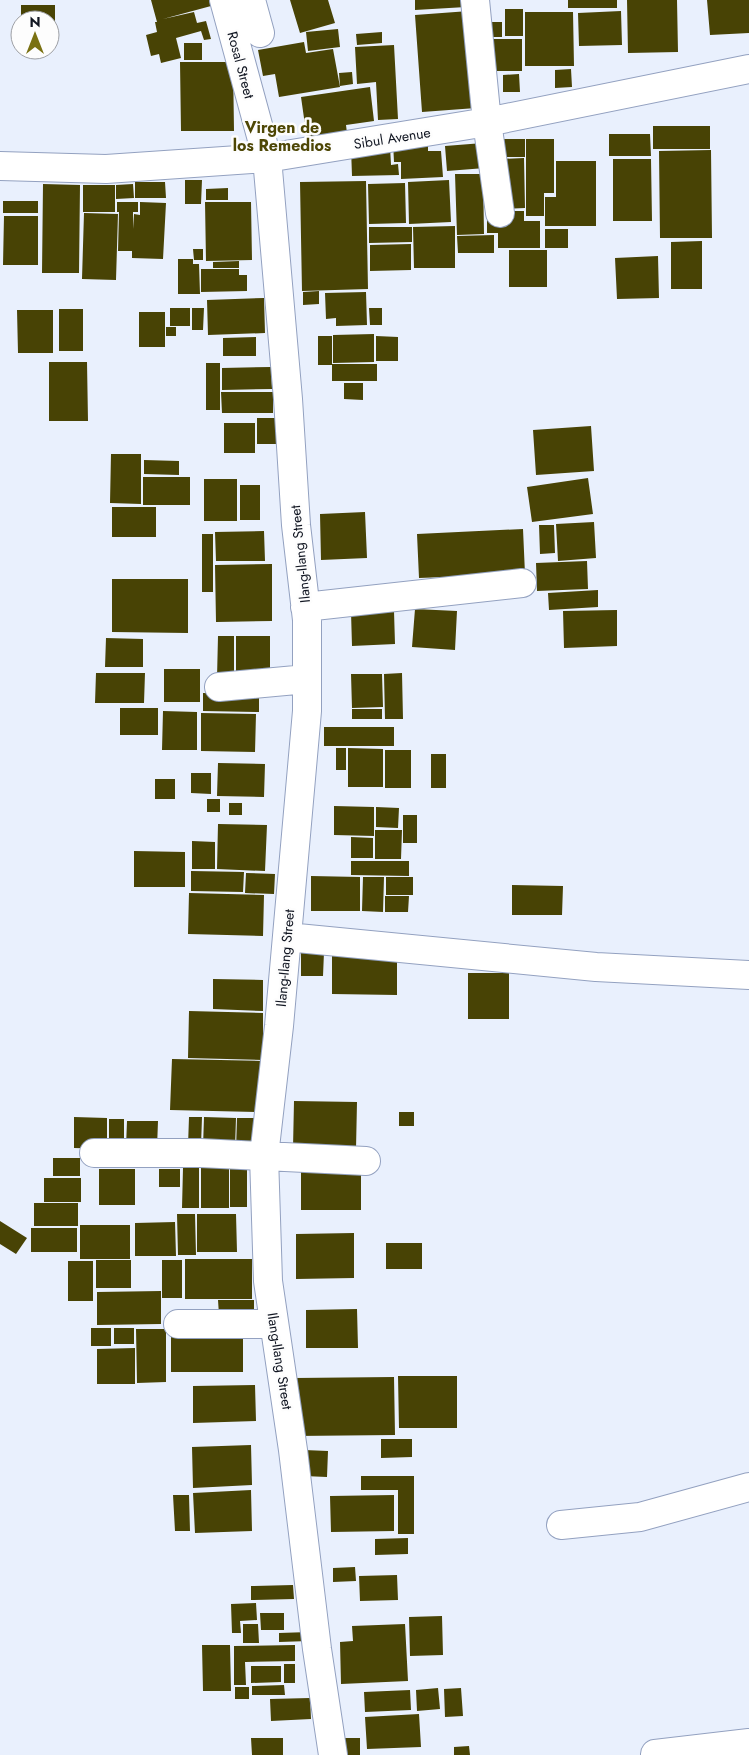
<svg xmlns="http://www.w3.org/2000/svg" width="749" height="1755" viewBox="0 0 749 1755" font-family="Jost,sans-serif">
<style>
.building{fill:#484305}
.lines{fill:none;stroke-linecap:round;stroke-linejoin:round}
.minor-casing{stroke:#93a1c0;stroke-width:30}
.minor{stroke:#fff;stroke-width:28}
.labels{text-anchor:middle;stroke-width:5;stroke-linejoin:round;paint-order:stroke}
.street-label{font-size:14px;fill:#101521;stroke:#fdfdfd}
.quarter-label{font-size:16px;font-weight:bold;fill:#4e4705;stroke:#fdfdfd}
</style>
<rect width="100%" height="100%" fill="#e9f0fd"/>
<path class="building" d="M151,0h58l2,6 -48,13 31,-7 3,11 9,-2 5,18 -7,1 -3,-9 -25,7 5,20 -20,5 -2,-9 -8,2 -5,-21 11,-3 -2,-10h2z
M290,0h38l7,23 -35,10z
M415,0h50l1,7 -51,3z
M568,0h49v8h-49z
M627,0h50l1,52 -50,1z
M707,0h42v33l-39,2z
M21,5h34v40h-5v-25h-29z
M505,9h18v27h-18z
M469,11l7,97 -54,4 -7,-97z
M621,11l1,34 -43,1 -1,-33z
M525,12h48l1,54h-49z
M485,22h17v15h-17z
M338,29l2,18 -32,4 -2,-19z
M382,32v11l-25,2 -1,-11z
M486,39h36v32h-36z
M304,42l2,11 27,-4 7,38 -61,10 -4,-23 -12,2 -5,-26z
M184,43h18v17h-18z
M394,45l4,74 -20,1 -2,-38 -19,2 -2,-37z
M180,62h53l1,69h-53z
M571,69l1,18 -17,1v-18z
M352,72l1,12 -13,2 -1,-13z
M519,74l1,18h-17v-17z
M370,87l4,34 -28,4 1,8 -40,6 -6,-42z
M653,126h57v23h-57z
M609,134h41l1,22h-42z
M497,139h28v18h-28z
M526,139h28v54h-10v23h-18z
M428,140v11h13l2,26 -42,2v-17h-7l-1,-20z
M483,143l2,25 -38,3 -2,-25z
M390,146l1,19 7,-1 1,11 -47,1 -1,-28z
M711,150l1,88h-52l-1,-87z
M524,158l1,50 -23,1 -1,-50z
M613,159h38l1,62h-39z
M556,161h40v65h-51v-29h11z
M455,174h28l1,60 -27,1z
M185,180h17l-1,24h-16z
M449,180l2,42 -42,2 -1,-42z
M366,181l2,108 -66,2 -2,-109z
M135,182h30l1,16h-31z
M405,183l1,40 -37,1 -1,-40z
M43,184l37,1 -1,88h-37z
M133,184l1,14 -18,1v-14z
M83,185h32v27h-32z
M228,188v12h-22v-11z
M3,201h35v12h-35z
M117,202h21v10h-5v17l1,-15 6,1v-13l26,1 -3,56 -31,-1v-7h-14l1,-39h-2z
M205,202h46l1,58 -46,1z
M503,211h21v10h16v27h-42v-15h-11v-17z
M84,213l34,1 -2,66 -34,-1z
M4,216h34v49h-35z
M455,226v42h-41l-1,-41z
M369,227h43v15l-43,1z
M545,229h23v19h-23z
M494,235v18h-36l-1,-17z
M702,241v48h-31v-47z
M411,244v26l-41,1v-26z
M193,249h10v11h-9z
M509,250h38v37h-38z
M658,256l1,42 -42,1 -2,-41z
M178,259h15v5h6l1,30h-22z
M239,261v7h-26v-6z
M201,269h38v6h8v16l-46,1z
M319,291v13l-16,1v-13z
M366,292l1,33 -31,1v-8l-10,1 -1,-26z
M264,298l1,35 -57,2 -1,-35z
M170,308h20v18h-20z
M192,308h12l-1,22h-11z
M369,308h13v17h-12z
M59,309h24v42h-24z
M17,310h36v43h-35z
M139,312h26v35h-26z
M166,327h10v9h-10z
M374,334v28l-41,1v-28z
M318,336h14v29h-14z
M376,336l22,1v24h-22z
M256,337v19h-33v-18z
M49,362h38l1,59h-39z
M206,363h14v47h-14z
M332,364h45v17h-45z
M271,367l1,22 -50,1v-22z
M344,383h19v17l-19,-1z
M221,392h52v21h-51z
M257,418h19l1,26h-20z
M224,423h31v30h-31z
M591,426l3,45 -58,4 -3,-45z
M111,454h30v50l-31,-1z
M144,460l35,1v14l-35,-1z
M143,477h47v28h-47z
M588,478l5,36 -61,8 -5,-35z
M204,479h33v42h-33z
M240,485h20v35h-20z
M112,507h44v30h-44z
M365,512l2,46 -46,2 -1,-46z
M594,522l2,36 -38,3 -2,-37z
M539,525h15l1,28 -15,1z
M523,529l2,45 -106,4 -2,-44z
M264,531l1,30h-49l-1,-29z
M202,534h11v58h-11z
M587,561l1,28 -51,2 -1,-28z
M272,564v57l-56,1 -1,-57z
M112,579h76v54l-76,-1z
M598,590v17l-49,3 -1,-17z
M415,609l42,2 -2,39 -43,-3z
M617,610v36l-53,2 -1,-37z
M394,611l1,33 -43,2 -1,-34z
M218,636h16v42h-17z
M236,636h34v41h-34z
M106,638l37,1v28h-38z
M164,669h36v33h-36z
M96,673h49l-1,30h-49z
M402,673l1,46h-18l-1,-45z
M351,674h31l1,33 -31,1z
M203,693l56,1v18l-56,-1z
M120,708h38v27h-38z
M352,709h30v10h-30z
M163,711l34,1v38h-35z
M201,713l55,1 -1,38 -54,-1z
M324,727h70v19h-70z
M336,748h10v22h-10z
M348,748l35,1v38h-35z
M385,750h26v38h-26z
M431,754h15v34h-15z
M218,763l47,1 -1,33 -47,-1z
M191,773h20v21l-20,-1z
M155,779h20v20h-20z
M207,799h13v13h-13z
M229,803h13v12h-13z
M334,806l40,1v29l-40,-1z
M376,807l23,1 -1,20 -22,-1z
M403,815h14v28h-14z
M218,824l49,1 -2,46 -48,-2z
M375,830h27l-1,29h-26z
M351,837l22,1v20h-22z
M192,841l23,1v27h-23z
M134,851l51,1v35h-51z
M351,861h58v15l-58,-1z
M191,871l53,1 -1,20 -52,-1z
M246,873l29,1 -1,20 -29,-1z
M311,876l49,1v34h-49z
M363,877h21l-1,35 -21,-1z
M386,877h27v18h-27z
M512,885l51,1 -1,29h-50z
M189,893l75,2 -1,41 -75,-2z
M385,896h24l-1,16h-23z
M301,952h23l-1,24h-22z
M332,953h65v42l-65,-1z
M468,973h41v46h-41z
M213,979l50,1v31l-50,-2z
M189,1011l74,2v47l-75,-2z
M172,1059l90,2 -1,51 -91,-2z
M294,1101l63,1 -1,47 -63,-1z
M399,1112h15v14h-15z
M74,1117l33,1v31l-33,-1z
M189,1117h13l-1,29h-13z
M204,1117l32,1 -1,30 -32,-1z
M237,1118h17l-1,32h-17z
M109,1119h15v29h-15z
M127,1121h31l-1,27 -31,-1z
M53,1158h27v18h-27z
M230,1165h17v42h-17z
M201,1167h28v41h-28z
M183,1168h16v40h-17z
M99,1169h36v36h-36z
M159,1169h21v18h-21z
M301,1171h60v39h-60z
M44,1178h37v24h-37z
M34,1203h44v23h-44z
M177,1214h18l1,41h-18z
M197,1214h39l1,38h-40z
M0,1221l27,17 -11,16 -16,-10z
M175,1222l1,34h-41v-33z
M80,1225h50v34h-50z
M31,1228h46v24h-46z
M354,1233v45l-58,1v-45z
M386,1243h36v26h-36z
M185,1259h67v40h-67z
M96,1260h35v28h-35z
M162,1260h20v38h-20z
M68,1261h25v40h-25z
M161,1291v33l-64,1v-33z
M218,1300h36v15h-35z
M357,1309l1,39h-52v-38z
M91,1328h20v18h-20z
M114,1328h20v16h-20z
M136,1329h30v53l-29,1z
M171,1335h72v37h-72z
M135,1348v36h-38v-35z
M398,1376h59v52h-58z
M394,1377l1,58 -100,1v-58z
M255,1385l1,36 -63,2v-37z
M381,1439h31v18l-31,1z
M251,1445l1,40 -59,3 -1,-41z
M304,1450l24,1 -1,26 -23,-1z
M361,1476h53v58h-16v-44h-37z
M251,1490l1,41 -57,2 -2,-40z
M173,1495h16l1,36h-15z
M394,1495v36l-63,1 -1,-36z
M408,1538v16l-33,1v-16z
M355,1567l1,14 -23,1v-14z
M397,1575l1,25 -38,1 -1,-25z
M293,1585l1,14 -43,1v-14z
M256,1603l1,17 -17,1 1,12h-9l-1,-29z
M260,1613h24v17h-23z
M442,1616l1,39 -33,1 -1,-39z
M243,1624h15l1,19h-16z
M405,1624l3,57 -67,3 -1,-42 13,-1 -1,-15z
M309,1632v9l-30,1v-9z
M202,1645h28l1,46h-28z
M295,1645v16l-50,1 1,23h-12v-39z
M284,1664h11v19h-11z
M251,1666h30v16l-30,1z
M284,1685l1,10h-33v-9z
M235,1687h14v12h-14z
M438,1688l2,21 -23,2 -1,-21z
M461,1688l2,28 -18,1 -1,-28z
M410,1690l1,20 -46,2 -1,-20z
M310,1698l1,21 -40,2 -1,-22z
M419,1714l2,33 -54,2 -2,-32z
M251,1738h32v17h-31z
M341,1738h19v17h-19z
M469,1746l1,9h-16v-8z"/>
<g class="lines">
<g class="minor-casing">
<path id="minor" d="M224,0l43,158 21,241 8,126 11,95v91l-28,315 -15,130 4,125 25,169 24,199 16,106
M251,0l9,33
M475,0l12,122 13,91
M0,166l106,3 161,-11 220,-36 262,-53
M305,607l217,-24
M219,687l88,-8
M287,937l309,30 153,8
M94,1153h106l166,8
M178,1324h96
M561,1525l79,-8 109,-30
M655,1754l94,-11"/>
</g>
<use href="#minor" class="minor"/>
</g>
<g class="labels">
<g class="street-label">
<text transform="translate(241 65) rotate(75)" y="5">Rosal Street</text>
<text transform="translate(392 138) rotate(-9)" y="5">Sibul Avenue</text>
<text transform="translate(300 554) rotate(-96)" y="5">Ilang-Ilang Street</text>
<text transform="translate(285 958) rotate(-85)" y="5">Ilang-Ilang Street</text>
<text transform="translate(280 1361) rotate(81)" y="5">Ilang-Ilang Street</text>
</g>
<g class="quarter-label">
<text x="282" y="133">Virgen de<tspan x="282" dy="18">los Remedios</tspan></text>
</g>
</g>
<g transform="translate(35 35)"><circle r="24" fill="#fdfdfd" stroke="#9ea0a5"/>
<path d="M0-4L9 19L0 12L-9 19Z" fill="#7a7112"/>
<text y="-8" font-size="14" font-weight="bold" text-anchor="middle" fill="#101521">N</text>
</g>
</svg>
